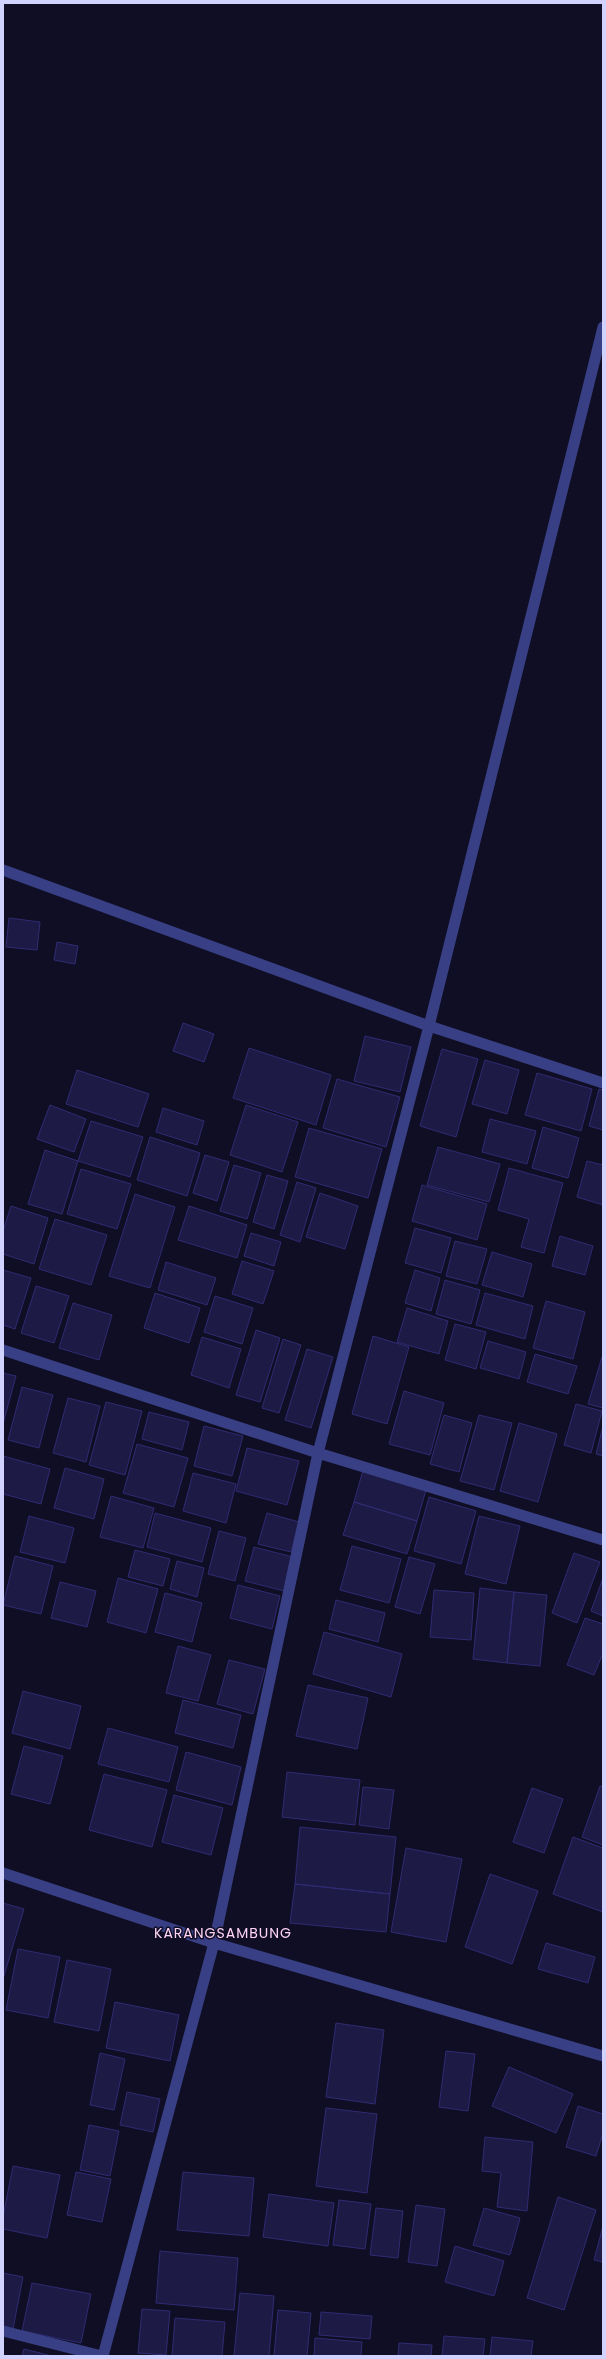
<svg xmlns="http://www.w3.org/2000/svg" width="606" height="2359" viewBox="0 0 606 2359" font-family="Poppins,sans-serif">
<style>
.building{fill:#1d1a46;stroke:#302b72}
.lines{fill:none;stroke-linecap:round;stroke-linejoin:round}
.service{stroke:#383f84;stroke-width:11}
.minor{stroke:#383f84;stroke-width:11}
.labels{text-anchor:middle;stroke-width:3;stroke-linejoin:round;paint-order:stroke}
.quarter-label{font-size:14px;letter-spacing:1px;fill:#ffd4f5;stroke:#0f0e24}
</style>
<rect width="100%" height="100%" fill="#0f0e24"/>
<path class="building" d="M9,918l31,4 -3,28 -31,-3z
M57,942l21,4 -3,18 -21,-4z
M183,1023l31,11 -10,28 -31,-11z
M365,1036l46,11 -11,45 -46,-11z
M249,1048l82,27 -15,50 -83,-27z
M442,1049l36,10 -22,78 -36,-11z
M485,1060l34,10 -12,44 -35,-10z
M77,1070l72,24 -11,33 -72,-23z
M537,1073l55,16 -11,42 -56,-16z
M337,1079l63,18 -14,50 -63,-19z
M599,1089l4,1v40l-14,-4z
M50,1105l36,14 -12,33 -37,-13z
M246,1105l52,17 -16,50 -52,-17z
M163,1108l41,13 -7,24 -41,-13z
M490,1119l46,12 -9,33 -45,-12z
M91,1121l52,16 -13,40 -52,-16z
M543,1127l36,11 -11,40 -36,-10z
M309,1128l73,21 -14,49 -73,-21z
M150,1137l50,16 -13,43 -50,-16z
M438,1147l62,17 -11,38 -62,-17z
M45,1150l33,11 -16,53 -34,-10z
M205,1155l24,7 -12,39 -24,-8z
M587,1161l16,4v40l-26,-8z
M234,1165l27,8 -14,46 -27,-8z
M509,1168l54,15 -19,70 -23,-6 8,-28 -31,-9z
M81,1169l50,15 -14,45 -50,-15z
M267,1175l21,6 -14,48 -21,-7z
M297,1182l19,6 -16,54 -20,-7z
M422,1185l65,19 -10,36 -65,-19z
M320,1193l38,13 -13,43 -39,-12z
M135,1194l40,13 -25,81 -41,-12z
M11,1206l37,12 -14,46 -31,-10v-23z
M189,1206l58,19 -10,33 -59,-18z
M55,1219l52,16 -16,50 -52,-16z
M415,1228l36,10 -10,35 -36,-10z
M251,1233l30,9 -7,24 -30,-10z
M560,1236l33,10 -8,29 -33,-9z
M455,1241l32,8 -10,35 -31,-8z
M492,1252l40,12 -9,33 -41,-12z
M242,1261l32,10 -11,33 -31,-10z
M166,1262l50,16 -9,27 -49,-15z
M3,1270l28,8 -16,51 -12,-4z
M415,1270l25,8 -9,33 -26,-8z
M445,1280l35,10 -9,34 -35,-10z
M36,1286l33,10 -15,47 -33,-10z
M155,1293l45,15 -11,35 -45,-15z
M485,1293l48,13 -8,33 -49,-14z
M215,1296l38,12 -11,36 -38,-12z
M546,1301l39,11 -12,47 -40,-11z
M73,1303l39,12 -13,45 -40,-12z
M407,1308l41,13 -9,33 -42,-12z
M455,1324l31,8 -10,37 -31,-9z
M256,1330l24,8 -20,64 -24,-7z
M373,1336l36,11 -22,77 -35,-10z
M202,1337l39,12 -12,39 -38,-13z
M283,1339l18,6 -22,68 -17,-5z
M488,1341l38,11 -7,27 -39,-11z
M307,1349l26,8 -22,71 -26,-8z
M535,1354l42,12 -9,28 -41,-12z
M602,1357l1,1v50l-15,-4z
M3,1373l13,3 -13,48z
M22,1387l31,8 -14,53 -31,-8z
M404,1391l40,12 -14,52 -41,-11z
M68,1398l32,8 -14,56 -33,-9z
M106,1402l36,9 -17,64 -36,-10z
M576,1404l26,7 -11,42 -27,-8z
M149,1412l40,10 -7,28 -40,-11z
M444,1415l28,8 -13,49 -29,-8z
M479,1415l33,8 -18,67 -34,-9z
M519,1423l38,11 -19,68 -38,-11z
M204,1426l39,10 -11,40 -38,-10z
M603,1426v30l-7,-2z
M137,1444l51,14 -14,49 -51,-14z
M247,1448l52,13 -12,44 -51,-14z
M3,1456l47,13 -9,35 -38,-10z
M65,1468l39,11 -10,40 -40,-11z
M363,1470l63,20 -9,31 -63,-19z
M193,1473l43,11 -10,39 -43,-12z
M111,1496l43,12 -11,40 -43,-11z
M429,1497l47,14 -15,53 -47,-13z
M354,1502l63,19 -10,33 -64,-19z
M155,1513l56,15 -9,34 -55,-15z
M267,1513l32,9 -8,30 -33,-8z
M29,1516l45,12 -9,35 -45,-11z
M479,1516l41,10 -14,58 -41,-10z
M219,1531l27,7 -11,43 -27,-7z
M352,1546l49,13 -12,44 -49,-13z
M254,1547l39,10 -9,34 -39,-10z
M135,1550l35,9 -7,27 -35,-9z
M574,1553l26,9 -23,61 -25,-10z
M15,1556l38,10 -12,48 -38,-9z
M409,1557l26,7 -15,50 -25,-7z
M177,1561l27,7 -7,29 -27,-8z
M118,1578l40,11 -12,44 -39,-11z
M603,1578v38l-12,-5z
M60,1582l36,9 -9,36 -36,-9z
M238,1585l42,11 -8,33 -42,-11z
M480,1588l34,4 -7,71 -34,-4z
M434,1590l40,3 -3,47 -41,-3z
M514,1592l33,3 -7,71 -33,-3z
M165,1593l37,10 -10,39 -37,-10z
M336,1600l49,13 -7,29 -49,-13z
M585,1618l18,6v29l-9,22 -27,-10z
M324,1632l78,22 -11,43 -78,-23z
M178,1646l33,9 -13,46 -32,-8z
M229,1660l36,9 -12,45 -36,-10z
M308,1685l60,13 -11,51 -61,-13z
M23,1691l58,15 -11,43 -58,-16z
M183,1700l58,15 -8,33 -58,-15z
M108,1728l70,19 -9,35 -71,-18z
M24,1746l39,10 -13,48 -39,-10z
M186,1752l55,15 -9,38 -56,-15z
M287,1772l73,8 -5,45 -73,-8z
M104,1774l63,16 -15,57 -63,-17z
M600,1786l3,1v58l-21,-8z
M363,1787l31,3 -5,39 -30,-4z
M532,1788l31,11 -19,54 -31,-11z
M174,1795l49,13 -12,47 -49,-13z
M300,1827l96,10 -6,57 -95,-10z
M573,1837l30,11v64l-50,-18z
M406,1848l56,11 -16,83 -55,-10z
M490,1874l48,17 -26,73 -47,-17z
M295,1884l95,10 -4,38 -96,-9z
M3,1903l21,6 -21,70z
M546,1943l49,14 -7,26 -50,-14z
M18,1949l42,8 -12,61 -42,-8z
M67,1960l44,9 -12,62 -45,-9z
M115,2002l64,13 -9,46 -64,-13z
M336,2023l48,7 -9,74 -49,-7z
M446,2051l29,3 -7,57 -29,-4z
M100,2053l25,6 -11,51 -24,-5z
M509,2067l64,27 -17,39 -64,-27z
M127,2092l33,7 -7,33 -33,-7z
M578,2106l25,8v19l-7,23 -30,-9z
M326,2108l51,6 -10,79 -51,-7z
M89,2125l30,6 -9,45 -30,-6z
M485,2137l48,5 -6,69 -30,-4 4,-34 -19,-2z
M13,2166l47,9 -13,63 -44,-9v-12z
M76,2172l35,7 -9,43 -35,-7z
M183,2172l71,6 -5,58 -72,-6z
M269,2194l65,9 -6,43 -65,-9z
M558,2197l38,13 -32,100 -37,-12z
M339,2200l32,4 -6,45 -32,-4z
M416,2205l29,4 -8,57 -29,-4z
M376,2208l27,3 -5,47 -28,-3z
M484,2208l36,10 -10,37 -37,-10z
M603,2226v36l-9,-2z
M455,2246l49,15 -10,35 -49,-14z
M160,2251l78,7 -4,52 -78,-7z
M3,2273l20,4 -10,52 -10,-2z
M32,2283l59,11 -10,49 -59,-12z
M240,2293l34,3 -5,60h-35z
M142,2309l28,2 -4,44 -28,-2z
M278,2310l33,3 -4,43h-33z
M321,2312l51,4 -2,23 -51,-4z
M175,2318l50,4 -3,34h-50z
M444,2336l41,3 -2,17h-41z
M492,2337l41,4 -2,15h-41z
M315,2338l47,4 -1,14h-47z
M399,2343l33,2 -1,11h-33z
M24,2349l28,7h-30z"/>
<g class="lines">
<path class="service" d="M3,870l426,156"/>
<path class="minor" d="M429,1026l174,57
M3,1350l315,103 285,87
M3,1873l211,70 389,113
M3,2331l99,25
M103,2356l111,-413 104,-490 111,-427 174,-699"/>
</g>
<g class="labels">
<g class="quarter-label">
<text x="223" y="1938">KARANGSAMBUNG</text>
</g>
</g>
<rect width="606" height="2359" fill="none" stroke="#d2d2ff" stroke-width="8"/>
</svg>
